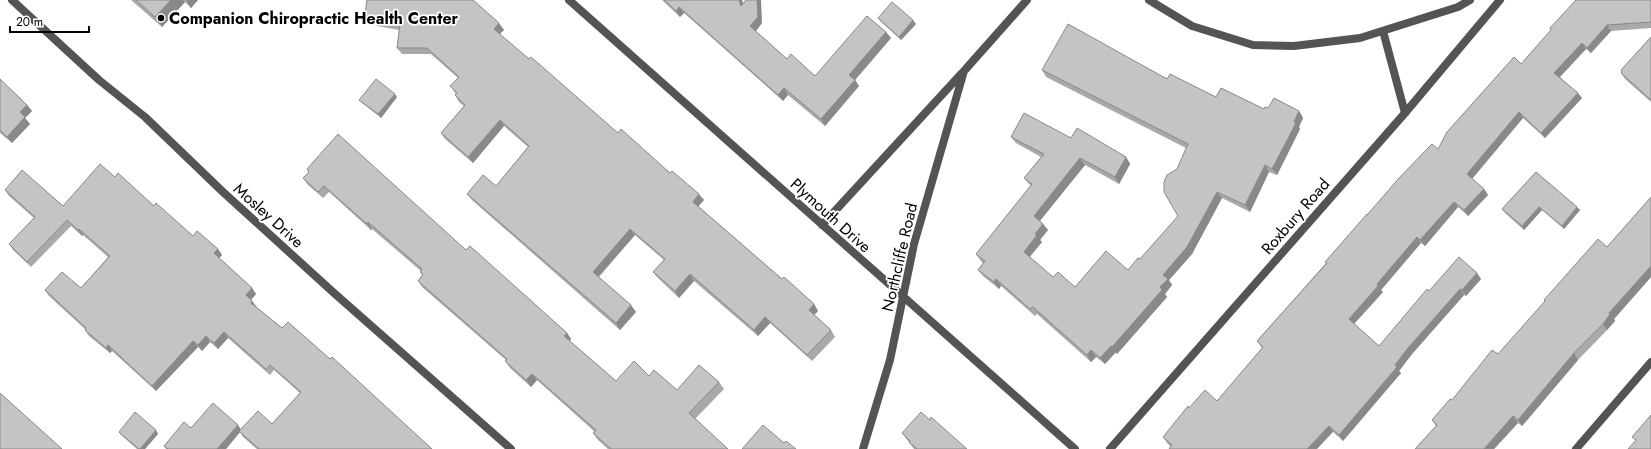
<svg xmlns="http://www.w3.org/2000/svg" width="1651" height="449" viewBox="0 0 1651 449" font-family="Jost,sans-serif">
<style>
.lines{fill:none;stroke-linecap:round;stroke-linejoin:round}
.street{stroke:#545454;stroke-width:8}
.wall{fill:#a9a9a9}
.shaded-wall{fill:#898989}
.building{fill:#c4c4c4;stroke:#898989}
.poi-dot{fill:#000;stroke:#fff;stroke-width:1.5}
.labels{text-anchor:middle;stroke-width:3.5;stroke-linejoin:round;paint-order:stroke}
.poi-label{font-size:16px;font-weight:bold;fill:#000;stroke:#fff;text-anchor:start}
.street-label{font-size:16px;fill:#000;stroke:#fff}
</style>
<rect width="100%" height="100%" fill="#fff"/>
<g class="lines">
<path class="street" d="M12,0l87,80 46,37 78,75 111,101 177,156
M569,0l506,449
M1149,0l43,26 61,19 41,1 66,-8 98,-31 12,-7
M1383,31l22,82
M822,225l140,-152
M863,449l27,-89 24,-116 50,-173 63,-71
M1110,449l295,-336 95,-113
M1576,449l75,-87"/>
</g>
<path class="wall" d="M131,0h67l-7,8 -6,-6 -23,25z
M366,0h107l31,30 -5,4 119,99 52,40 34,27 -6,6 84,73 32,25 4,7 -4,4 17,15 4,7 -23,24 -42,-38 -12,13 -64,-55 -15,17 -21,-20 -5,-6 11,-12 -29,-25 -36,42 37,35 -16,18 -148,-130 -5,-6 29,-8 32,-39 -24,-21 -31,37 -28,-24 -4,-6 23,-27 -5,-4 -4,-7 1,-1 -6,-8 8,-8 -27,-24h-29l-5,-6 2,-18 -22,-4 -8,-6 -4,-7 2,-12z
M662,0h80l1,3 19,20 -6,8 31,28 28,17 71,-44 5,6 -36,42 4,6 -34,40 -37,-31 -5,6 -99,-88 -4,4z
M1651,0v28l-40,3 -20,22 -5,-4 -26,28 22,21 -37,40 -22,-20 -51,61 12,10 4,6 -20,21 -10,-9 -33,39 -4,-3 -40,47 2,2 -29,32 25,22 50,-55 48,-18 4,6 -15,17 -2,-1 -52,59 -13,17 2,2 -58,68 -10,-9 -162,15 -4,-4 -4,-6 26,-29 28,-7 45,-53 -5,-7 69,-78 -1,-1 42,-47 71,-66 83,-85z
M878,18l38,6 -15,16 -21,-19z
M1651,37v65l-26,-23 -4,-6 1,-1 -1,-2z
M1042,70l125,9 49,18 48,12 4,-1 31,3 4,7 -4,9 1,2 -23,46 -8,-3 -19,40 -28,-14 -30,56 -23,26 3,5 -7,9 2,3 -50,57 -1,-2 -11,12 -9,-7 -5,5 -54,-48 -2,2 -34,-30 -2,3 -16,-13 -5,-6 5,-7 -2,-2 -5,-7 55,-68 -2,-2 -5,-6 17,-21 -25,-14 -5,-6 60,1 55,19 4,7 -11,20 -34,-19 -45,56 3,3 5,6 -8,10 2,2 -12,15 23,20 22,10 53,-17 12,-11 38,-43 -1,-47 9,-21 -140,-71z
M0,79l27,26 5,6 -7,7 5,6 -18,19 -12,-10z
M397,97l-16,21 -19,-15 -3,-3z
M307,169l159,81 101,83 4,6 -1,2 46,40 33,-5 28,14 42,-8 5,7 -29,30 33,30h-120l-10,-9 -5,-7 2,-1 -58,-52 -6,7 -21,-19 -5,-7 1,-1 -84,-73 -4,-6 5,-6 -3,-3 1,-1 -49,-42 -1,1 -42,-38 -6,6 -15,-13 -5,-7 6,-6z
M1536,172l44,38 -16,19 -22,-19 -18,20 -19,-17 -3,-4z
M115,177l39,29 39,30 25,13 4,6 -3,3 33,30 4,6 -5,6 5,7 26,21 150,121h-175l-14,-12 -3,-5 -14,17h-60l-2,-3 27,-18 50,1 31,-5 28,-31 -26,-23 -4,5 -42,-37 -10,11 -8,-7 -8,9 -4,-4 -42,44 -44,-40 -2,2 -21,-17 -4,-6v-1l-36,-33 -4,-6 36,-2 27,-31 -25,-22 -1,1 -11,-10 -40,41 -18,-17 -4,-6 25,-26 -25,-22 -4,-6 58,16z
M1651,197v80l-37,42 1,2 -8,9 -29,30 -56,66 -4,-3 -24,26h-79l21,-23 -4,-6 175,-173z
M930,420l37,29h-53l-12,-16z
M119,432l39,2 -13,15h-8l-16,-14z"/>
<path class="shaded-wall" d="M171,0h12l2,2 -23,25 -7,-10z
M186,0h12l-7,8z
M739,0h3l3,12 -4,-6z
M757,0h4l1,23 -7,9 -5,-6z
M679,7l5,6 -4,4 -4,-6z
M913,20l3,4 -15,16 -2,-3z
M499,23l5,7 -6,6 -4,-7z
M1607,25l4,6 -20,22 -4,-5z
M886,32l5,6 -36,42 4,6 -34,40 -4,-7 28,-44z
M1582,43l4,6 -28,30 -4,-6z
M784,88l4,7 -5,6 -5,-6z
M1578,93l4,5 -37,40 -4,-5z
M395,94l2,3 -16,21 -3,-4z
M27,105l5,6 -7,7 5,6 -18,19 -5,-6 13,-25z
M1299,111l4,7 -4,9 1,2 -23,46 -5,-6z
M1519,112l4,6 -52,62 -4,-6z
M500,120l4,6 -31,37 -5,-6z
M1126,157l4,7 -11,20 -4,-7z
M1080,158l5,7 -47,58 -4,-7z
M1265,165l4,7 -19,40 -5,-7z
M1484,189l4,6 -20,21 -4,-6z
M1217,192l5,6 -30,56 -23,26 3,5 -7,9 2,3 -50,57 -5,-7 48,-60 3,-12z
M699,194l5,6 -7,8 -4,-6z
M1454,202l4,5 -33,39 -5,-6z
M1539,207l3,3 -18,20 -2,-4z
M1577,207l3,3 -16,19 -2,-3z
M368,222l4,7 -1,1 -4,-6z
M1043,224l5,6 -8,10 2,2 -14,16 -4,-6 11,-18z
M79,229l4,6 -1,1 -4,-6z
M630,229l5,6 -38,43 -4,-6z
M1417,237l4,6 -40,47 2,2 -30,33 -4,-6 28,-35z
M218,249l4,6 -4,4 -4,-6z
M1651,266v11l-37,42 1,2 -8,9 -4,-6 6,-11z
M1477,273l4,6 -15,17 -4,-6z
M690,274l4,7 -15,17 -4,-7z
M996,279l5,7 -2,3 -5,-7z
M252,288l4,6 -6,7 -4,-6z
M1460,289l4,6 -52,59 -13,17 2,2 -58,68 -4,-6 69,-87z
M252,301l5,6 -6,-4z
M814,304l4,7 -5,5 -4,-6z
M631,305l5,7 -16,18 -4,-7z
M765,317l5,6 -12,13 -4,-6z
M224,332l4,6 -10,11 -4,-6z
M567,333l4,6 -2,3 -5,-6z
M206,336l4,6 -8,9 -4,-6z
M193,341l5,6 -42,44 -4,-5z
M108,345l4,6 -2,2 -4,-5z
M1111,346l5,6 -11,12 -5,-6z
M1091,350l5,7 -5,5 -4,-7z
M1574,353l4,7 -56,66 -4,-6z
M532,374l5,6 -6,7 -5,-7z
M1513,416l5,7 -24,26h-10z
M238,425l4,6h-3l1,1 -14,17h-9z
M1329,426l4,6 -16,17h-10z
M156,430l2,4 -13,15h-5z"/>
<path class="building" d="M136,0h35l-16,17z
M367,0h106l26,23 -5,6 35,30 2,-2 87,76 3,-4 49,44 2,-2 27,23 -6,8 89,77 2,-2 30,27 -5,6 22,20 -24,25 -42,-38 -11,13 -64,-56 -15,17 -22,-19 12,-13 -35,-30 -37,43 38,33 -15,18 -149,-129 16,-19 13,11 33,-40 -29,-26 -32,37 -27,-24 24,-28 -10,-10 2,-2 -7,-7 9,-9 -32,-29h-30l3,-24 -28,-4 -7,-7z
M664,0h75l2,6 5,-6h11l1,17 -8,9 37,33 4,-5 24,22 52,-60 19,16 -37,43 6,5 -34,39 -37,-31 -6,7 -99,-88 -3,4z
M1576,0h75v22l-44,3 -20,23 -5,-5 -28,30 24,20 -37,40 -22,-21 -52,62 17,15 -20,21 -10,-8 -34,38 -3,-3 -40,47 1,2 -29,33 30,27 48,-57 2,2 30,-34 18,16 -15,17 -2,-1 -52,59 -13,17 2,2 -58,68 -10,-9 -22,23h-138l3,-4 -9,-8 25,-31 1,2 16,-18 12,11 46,-54 -6,-6 70,-78 -2,-1 42,-48v1l33,-38 32,-33 6,5 9,-17 67,-75 7,7 30,-34 -1,-2z
M892,2l21,18 -14,17 -21,-19z
M1068,24l99,55 3,-5 46,23 5,-9 43,21 1,-2 3,1 6,-10 25,13 -5,11 2,1 -24,46 -7,-4 -20,40 -28,-13 -30,55 -24,28 5,4 -8,8 2,3 -50,57 -1,-1 -11,12 -9,-8 -4,5 -54,-48 -3,2 -34,-30 -2,3 -16,-12 7,-9 -9,-7 56,-70 -8,-6 20,-24 -33,-17 13,-24 47,25 6,-10 49,29 -11,20 -35,-19 -46,58 9,8 -8,10 2,1 -13,17 29,25 5,-5 17,15 31,-36 22,19 10,-12 2,1 38,-43 -14,-24v-10l3,-7 10,-6 11,-25 -146,-74z
M1651,37v63l-30,-27 1,-1 -1,-2z
M0,79l27,26 -7,7 5,5 -18,20 -7,-7z
M376,79l19,15 -17,20 -19,-14z
M338,134l128,116 4,-4 97,87 -3,3 52,45 18,-20 15,15 5,-6 23,20 22,-25 20,17 -30,31 39,36h-117l-18,-16 3,-3 -64,-56 -6,6 -21,-19 2,-2 -89,-78 5,-7 -3,-2 2,-3 -54,-47 -1,2 -43,-38 -6,6 -15,-14 6,-6 -2,-3z
M100,164l15,13 3,-4 36,33 2,-3 37,33 4,-5 21,18 -4,4 38,35 -6,7 6,6 -1,2 31,25 6,-6 42,37 2,-2 100,92h-173l-20,-18 19,-20 14,13 29,-32 -31,-27 -4,4 -42,-37 -10,11 -8,-7 -8,9 -5,-4 -41,45 -44,-41 -2,3 -21,-18 1,-2 -41,-38 17,-18 19,16 29,-32 -31,-27 -1,1 -11,-10 -40,42 -18,-18 26,-27 -30,-27 17,-20 41,36z
M1536,172l41,35 -15,19 -23,-19 -17,19 -20,-17z
M1651,197v69l-42,47 1,1 -7,10 -29,29 -56,67 -5,-4 -29,33h-69l22,-24 -5,-5 18,-21 2,1 40,-50 6,4 47,-53 -1,-1 54,-61 9,8z
M0,393l62,56h-62z
M213,403l25,22 -21,24h-49l-4,-3 20,-24 7,6z
M135,412l21,18 -16,19h-1l-20,-17z
M921,412l9,8 1,-3 36,32h-50l-8,-7 1,-1 -8,-8z
M1651,415v34h-23l8,-9 -4,-3z
M763,425l21,18 2,-2 10,8h-54z"/>
<circle class="poi-dot" cx="161" cy="18" r="4"/>
<g class="labels">
<g class="poi-label">
<text x="169" y="24">Companion Chiropractic Health Center</text>
</g>
<g class="street-label">
<text transform="translate(269 215) rotate(42)" y="6">Mosley Drive</text>
<text transform="translate(831 215) rotate(42)" y="6">Plymouth Drive</text>
<text transform="translate(1295 216) rotate(-49)" y="6">Roxbury Road</text>
<text transform="translate(899 257) rotate(-77)" y="6">Northcliffe Road</text>
</g>
</g>
<path d="M10 26v6h79v-6" fill="none" stroke="#000000" stroke-width="2"/>
<text x="16" y="26" font-size="12" fill="#000000" stroke="#ffffff" stroke-width="3" paint-order="stroke">20 m</text>
</svg>
